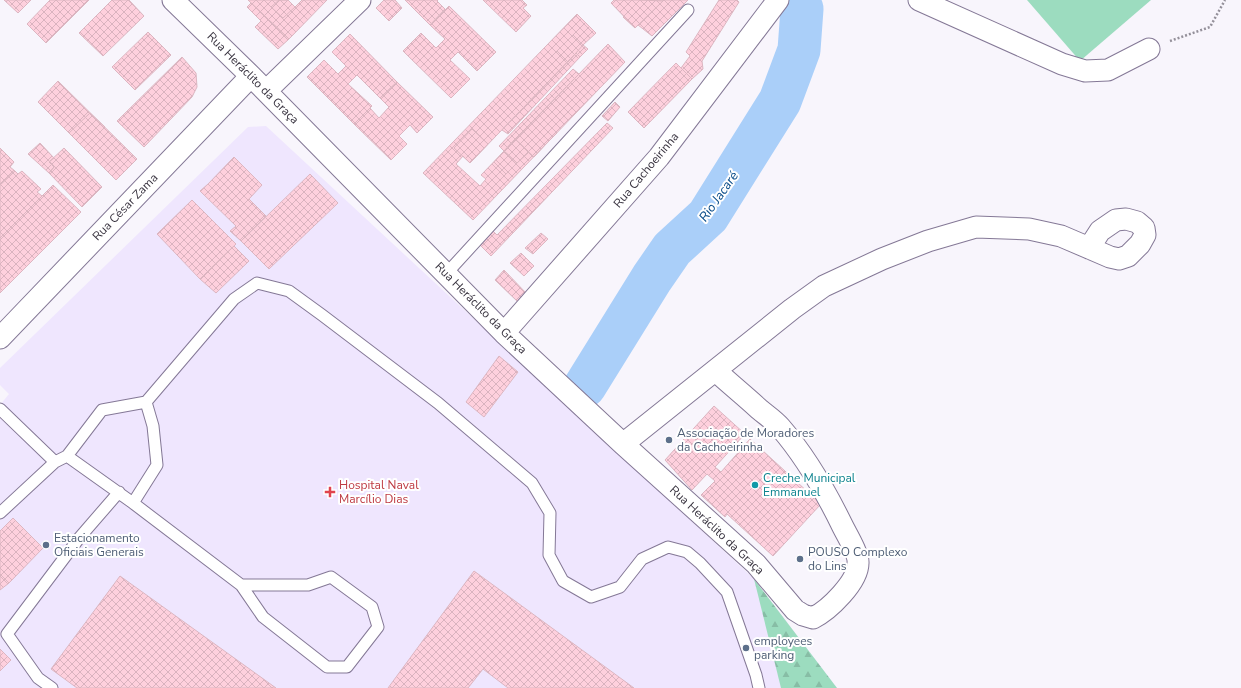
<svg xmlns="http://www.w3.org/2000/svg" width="1241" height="688" viewBox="0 0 1241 688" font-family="'Nunito Sans',sans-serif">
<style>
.built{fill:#efe6fe}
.forest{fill:url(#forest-firs)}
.garden{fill:#9cdcbf}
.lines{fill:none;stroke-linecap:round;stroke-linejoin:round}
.river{stroke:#aacff9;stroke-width:43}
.building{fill:url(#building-cross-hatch);stroke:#dcb6c1}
.service-casing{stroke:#847896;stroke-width:13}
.minor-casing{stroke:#847896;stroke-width:23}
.path{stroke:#94909a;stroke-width:2.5;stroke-dasharray:2 2;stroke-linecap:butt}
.service{stroke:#fff;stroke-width:11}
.minor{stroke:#fff;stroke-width:21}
.service-dot{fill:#5c6f8a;stroke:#fff;stroke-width:1.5}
.culture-dot{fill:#0f9aa8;stroke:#fff;stroke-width:1.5}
.health-dot{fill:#e0444e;stroke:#fff;stroke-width:1.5}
.labels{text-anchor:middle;stroke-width:4;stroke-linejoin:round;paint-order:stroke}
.street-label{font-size:12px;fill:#38333f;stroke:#fff}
.service-label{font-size:12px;fill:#4e5e75;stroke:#fff;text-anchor:start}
.culture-label{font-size:12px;fill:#0d838f;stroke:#fff;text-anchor:start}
.health-label{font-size:12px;fill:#be3a42;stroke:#fff;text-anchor:start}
.water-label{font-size:13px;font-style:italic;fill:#044886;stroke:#fff}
</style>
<defs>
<pattern id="forest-firs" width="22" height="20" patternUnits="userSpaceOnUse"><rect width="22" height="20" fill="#9cdcbf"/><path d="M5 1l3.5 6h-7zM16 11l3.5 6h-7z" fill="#87bda5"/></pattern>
<pattern id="building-cross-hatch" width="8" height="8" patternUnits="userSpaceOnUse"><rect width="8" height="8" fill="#fed0dd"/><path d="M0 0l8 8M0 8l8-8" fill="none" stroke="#dab3bf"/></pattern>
</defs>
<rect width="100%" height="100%" fill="#f8f5fc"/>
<path class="built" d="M266,126l488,453 83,109h-837v-283l9,-11 -9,-9v-17l248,-241z"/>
<path class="forest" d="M754,579l83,109h-56z"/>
<path class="garden" d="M1027,0h124l-71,61z"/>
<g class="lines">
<path class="river" d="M585,386l67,-108 20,-29 36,-33 72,-115 19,-51 3,-41"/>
</g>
<path class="building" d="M4,0h27l-13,13z
M50,0h39l-43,43 -19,-19z
M112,0h17l15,16 -41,40 -24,-23z
M248,0h40l7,7 7,-7h25l-38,39z
M279,0h9l7,7 -12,11 -12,-11z
M384,0h11l7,8 -13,13 -13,-13z
M405,0h33l-1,1 8,8 -15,16z
M483,0h39l5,5 -4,3 8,8 -15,16z
M614,0h74l-36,36 -14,-11 -3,3 -24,-25z
M640,0l23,1 -28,27 -12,-11z
M719,0h18l2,2 -37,59 1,8 -11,10 -11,-11 9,-12 -4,-4z
M251,3l38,36 -11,10 -23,-22 6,-6 -14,-14z
M449,6l47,46 -19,19 -19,-19 -8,8 20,19 -19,19 -48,-47 18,-18 15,15 9,-9 -15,-14z
M577,14l19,19 -13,12 5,4 -8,8 -4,-4 -106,110 -7,-7 -7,8 24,22 6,-7 -5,-4 127,-131 17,18 -152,158 -50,-47z
M148,32l23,23 -36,35 -23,-23z
M350,34l47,48 -17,16 -23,-23 -9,9 24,22 -18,18 -47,-47 17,-17 14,14 8,-8 -14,-14z
M573,35l10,10 -15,17 -11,-11z
M576,53l4,4 -72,77 -6,-4z
M182,57l14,16 1,14 -5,10 -48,50 -27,-26z
M676,63l16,16 -48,49 -16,-16z
M573,69l6,5 -52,53 -23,24 -5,-5z
M58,81l79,78 -21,21 -78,-78z
M397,82l36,35 -16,16 -7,-8 -11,11 8,8 -16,16 -37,-36 16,-16 9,10 10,-11 -9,-9z
M615,102l5,5 -12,14 -6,-5z
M90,113l15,14 -21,21 -15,-15z
M539,115l18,18 -12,12 -18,-18z
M607,123l6,5 -122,128 -12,-12 13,-14 5,5z
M527,127l18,18 -11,12 -19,-18z
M472,129l16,15 -18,19 -16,-15z
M515,139l14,13 -12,11 -13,-12z
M40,143l14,15 -5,4 5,5 -5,6 -21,-19z
M0,148l14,14 -4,5 5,4 -15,14z
M64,148l38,39 -20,20 -33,-34 5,-6 -5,-5z
M504,151l13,12 -11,11 -12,-12z
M234,157l28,28 -13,14 17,17 -13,13 -45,-45z
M15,171l3,3 4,-3 19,18 -4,3 5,4 -42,42v-53z
M310,174l28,29 -69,66 -28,-28z
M208,184l45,45 -12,12 -11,-10 6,-5 -36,-35z
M53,185l28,27 -81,81v-55z
M192,200l44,44 -36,35 -43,-45z
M541,233l7,6 -15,15 -8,-6z
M234,246l15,15 -33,32 -16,-14z
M521,253l13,13 -10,10 -14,-13z
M504,270l23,24 -9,8 -23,-22z
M499,356l19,16 -34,45 -18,-15z
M714,406l31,28 -30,33 6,5 29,-33 71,65 -48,52 -46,-42 -2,3 -24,-22 14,-14 -8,-7 -15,16 -27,-30z
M13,518l30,30 -34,35 -9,-9v-43z
M474,571l160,117h-126l-25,-19 -15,19h-80z
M0,574l9,9 -9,7z
M120,576l156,112h-199l-26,-19z
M0,649l11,11 -11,11z"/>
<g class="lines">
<g class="service-casing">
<path id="service" d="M446,274l242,-264
M146,402l88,-103 23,-16 32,8 33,24 116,88 94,80 18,30 -1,42 14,26 28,16 29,-10 22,-28 26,-12 19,5 13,11 27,29 29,83 3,13
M0,409l55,53 12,-6 66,47 108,82 22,32 64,50h20l31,-40 -6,-20 -41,-30 -23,8h-67
M67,456l35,-46 44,-8 7,24 4,39 -24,38
M0,513l55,-51
M52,688l-14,-10 -31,-44 73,-97 39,-45"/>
</g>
<g class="minor-casing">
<path id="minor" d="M173,0l78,76 253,257 119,111 133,120 39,46 8,5 10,3c16,-8 45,-36 45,-55 1,-8 -11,-28 -15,-36 -17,-35 -37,-70 -63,-100 -6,-7 -14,-12 -21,-18 -14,-13 -29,-25 -43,-38
M919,0l143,64 23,7 23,-1 41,-21
M266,91l94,-91
M504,333l155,-176 119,-157
M0,338l251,-262
M623,444l169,-135 32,-23 58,-27 46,-18 48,-14 53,2 32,7 49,21 9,2 9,-3 12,-12 5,-9 -1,-7 -7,-6 -11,-3 -10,1 -16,11 -11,17"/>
</g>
<path class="path" d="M1170,41l40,-14 15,-27"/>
<use href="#service" class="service"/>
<use href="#minor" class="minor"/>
</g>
<g class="service-dot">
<circle cx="669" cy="440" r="4"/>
<circle cx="46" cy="545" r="4"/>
<circle cx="800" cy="559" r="4"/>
<circle cx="746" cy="648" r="4"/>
</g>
<circle class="culture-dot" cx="755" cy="485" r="4"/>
<path class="health-dot" d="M328 486h4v4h4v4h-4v4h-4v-4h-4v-4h4z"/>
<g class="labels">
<g class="street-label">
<text transform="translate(253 78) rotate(45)" y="4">Rua Heráclito da Graça</text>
<text transform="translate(646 170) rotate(-50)" y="4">Rua Cachoeirinha</text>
<text transform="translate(125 207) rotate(-46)" y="4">Rua César Zama</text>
<text transform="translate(481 308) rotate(45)" y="4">Rua Heráclito da Graça</text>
<text transform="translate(717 530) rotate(43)" y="4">Rua Heráclito da Graça</text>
</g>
<g class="service-label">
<text x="677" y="437">Associação de Moradores<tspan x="677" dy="14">da Cachoeirinha</tspan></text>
<text x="54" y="542">Estacionamento<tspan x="54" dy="14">Oficiais Generais</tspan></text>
<text x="808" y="556">POUSO Complexo<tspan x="808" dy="14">do Lins</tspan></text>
<text x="754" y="645">employees<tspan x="754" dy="14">parking</tspan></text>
</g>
<g class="culture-label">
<text x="763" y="482">Creche Municipal<tspan x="763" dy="14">Emmanuel</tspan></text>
</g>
<g class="health-label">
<text x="339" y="489">Hospital Naval<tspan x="339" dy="14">Marcílio Dias</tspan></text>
</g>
<g class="water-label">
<text transform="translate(718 196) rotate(-55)" y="5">Rio Jacaré</text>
</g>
</g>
</svg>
